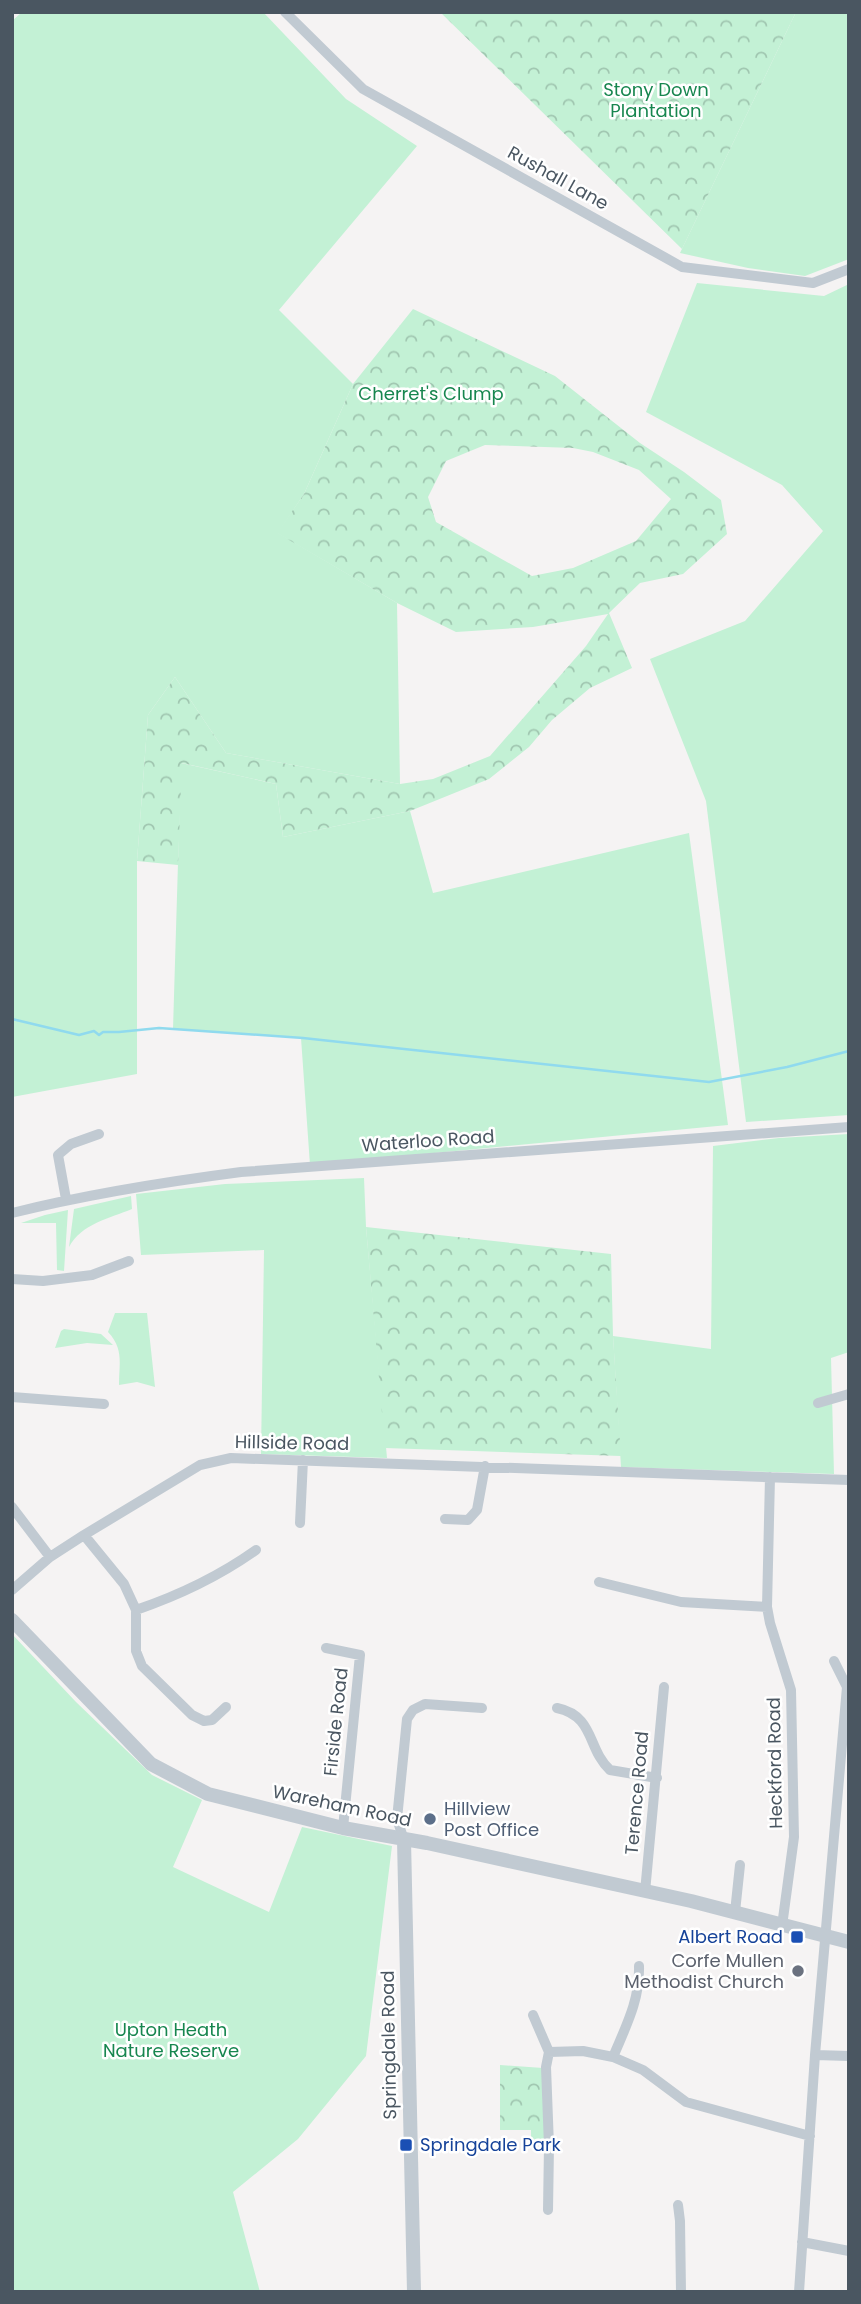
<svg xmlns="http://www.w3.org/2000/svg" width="861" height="2304" viewBox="0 0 861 2304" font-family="Poppins,sans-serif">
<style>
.green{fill:#c3f1d5}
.forest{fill:url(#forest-crowns);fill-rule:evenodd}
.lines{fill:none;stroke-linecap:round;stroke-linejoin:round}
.stream{stroke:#90daee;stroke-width:2.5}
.minor{stroke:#c1cad2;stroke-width:10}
.tertiary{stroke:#c1cad2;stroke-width:14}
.service-dot{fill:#5c6f8a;stroke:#fff;stroke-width:2.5}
.transit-dot{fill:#1a4fb4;stroke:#fff;stroke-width:2.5}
.worship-dot{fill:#6b7280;stroke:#fff;stroke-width:2.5}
.labels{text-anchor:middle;stroke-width:5;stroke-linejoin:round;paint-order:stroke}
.park-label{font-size:18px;fill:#17864f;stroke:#fff}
.street-label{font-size:18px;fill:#4a5661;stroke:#fff}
.service-label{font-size:18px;fill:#4e5e75;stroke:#fff;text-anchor:start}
.transit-label{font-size:18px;fill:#164399;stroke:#fff;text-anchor:end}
.worship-label{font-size:18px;fill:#5b616d;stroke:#fff;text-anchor:end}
</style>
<defs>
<pattern id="forest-crowns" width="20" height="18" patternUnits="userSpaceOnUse" patternTransform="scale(1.75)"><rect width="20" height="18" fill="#c3f1d5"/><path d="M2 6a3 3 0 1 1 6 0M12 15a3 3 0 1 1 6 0" fill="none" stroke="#a0c6b0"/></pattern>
</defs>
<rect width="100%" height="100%" fill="#f5f3f3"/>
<path class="green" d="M22,12h241l83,87 71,47 -138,164 74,74 -49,110 -26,39 119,70 3,181 -174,-31 -51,-76 -27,38 -11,146v213l-125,23v-1076z
M796,12h53v247l-44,17 -57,-8 -68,-15z
M697,283l127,13 25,-12v831l-103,7 -40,-321 -56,-142 95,-38 78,-90 -41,-46 -136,-73z
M181,763l95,21 7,53 127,-26 23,82 256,-60 39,292 -418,40 -9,-127 -128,-9z
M849,1134v218l-18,6 3,116 -213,-7 -8,-131 98,13 2,-203 66,-8z
M364,1178l2,49 21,231 -126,-4 3,-204 -123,5 -5,-61 89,-10z
M131,1196l1,13c-22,9 -51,15 -63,38l5,-38z
M68,1210l-4,61 -7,-1 -1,-47h-35l24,-8z
M115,1313h32l8,74 -18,-5 -18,3c0,-22 5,-36 -11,-53z
M64,1329l37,5 12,11 -26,-2 -32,5 6,-17z
M12,1634l64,68 76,73 50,25 -29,67 96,45 33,-85 90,19 -26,210 -68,83 -65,53 27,100h-248z"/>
<path class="forest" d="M440,12h356l-114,237z
M413,309l142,67 85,67 44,29 37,28 6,34 -44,40 -43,9 -31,30 23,55 -42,20 -38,32 -23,27 -40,32 -79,32 -127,26 -7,-53 -94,-21 -4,102 -41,-4 11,-146 27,-38 51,76 174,31 33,-5 57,-23 96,-110 22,-32 -75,13 -77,5 -59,-29 -120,-70 27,-39 49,-110zM485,445l88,3 20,4 46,18 32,29 -35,42 -63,27 -41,8 -96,-54 -8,-25 18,-36z
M366,1227l245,27 2,82 8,120 -236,-8z
M500,2065l43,3 2,71 -14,1v-10h-31z"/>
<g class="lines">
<path class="stream" d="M12,1019l67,16 15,-4 5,4 4,-3h16l40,-4 144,10 406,44 78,-15 62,-16"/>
<path class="minor" d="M285,12l78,77 319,178 131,16 36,-14
M66,1199l-8,-44 13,-11 28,-10
M12,1213c76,-19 152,-31 229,-41l608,-45
M12,1279l31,2 49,-6 37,-14
M12,1397l92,7
M818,1403l31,-9
M770,1477l-3,130 3,16 21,67 3,147 -12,89
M12,1507l38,50
M445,1519l23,1 9,-10 8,-44
M300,1523l3,-63
M84,1535l40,49 12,26v41l6,15 50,49 12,6 8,-1 14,-13
M599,1582l82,20 86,5
M12,1590l38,-33 34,-22 116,-70 31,-7 618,22
M136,1610c44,-15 82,-33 120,-60
M326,1648l34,7 -17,173
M557,1708c38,8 30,41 53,62l47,8
M404,1840l-7,-21 10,-100 6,-9 12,-6 57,4
M645,1892l19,-205
M735,1912l5,-47
M639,1966c1,34 -13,60 -26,91l30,13 43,32 124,34
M533,2015l16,37 -3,15 3,79 -1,64
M549,2052l34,-1 30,6
M815,2055l34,1
M678,2205l2,16 1,71
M802,2242l47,9
M799,2292l16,-237 32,-368 -13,-26"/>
<path class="tertiary" d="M12,1620l139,144 57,30 135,34 84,15 264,58 158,41
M404,1840l10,452"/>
</g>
<circle class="service-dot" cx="430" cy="1819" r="7"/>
<g class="transit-dot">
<rect x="790" y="1930" width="14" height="14" rx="3.5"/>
<rect x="399" y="2138" width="14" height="14" rx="3.5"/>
</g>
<circle class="worship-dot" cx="798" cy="1971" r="7"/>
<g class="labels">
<g class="park-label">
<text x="656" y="96">Stony Down<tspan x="656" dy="21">Plantation</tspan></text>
<text x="431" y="400">Cherret's Clump</text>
<text x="171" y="2036">Upton Heath<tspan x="171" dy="21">Nature Reserve</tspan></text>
</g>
<g class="street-label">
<text transform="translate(558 178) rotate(29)" y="6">Rushall Lane</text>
<text transform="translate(428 1141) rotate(-4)" y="6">Waterloo Road</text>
<text transform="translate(292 1443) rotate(1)" y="6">Hillside Road</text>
<text transform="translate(336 1722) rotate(-84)" y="6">Firside Road</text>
<text transform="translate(775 1763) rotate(-91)" y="6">Heckford Road</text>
<text transform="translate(637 1793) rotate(-85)" y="6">Terence Road</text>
<text transform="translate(342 1806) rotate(12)" y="6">Wareham Road</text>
<text transform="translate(389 2045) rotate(-91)" y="6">Springdale Road</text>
</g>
<g class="service-label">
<text x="444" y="1815">Hillview<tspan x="444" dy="21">Post Office</tspan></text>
</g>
<g class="transit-label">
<text x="783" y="1943">Albert Road</text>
<text x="420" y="2151" text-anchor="start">Springdale Park</text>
</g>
<g class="worship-label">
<text x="784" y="1967">Corfe Mullen<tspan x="784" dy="21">Methodist Church</tspan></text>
</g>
</g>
<rect width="861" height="2304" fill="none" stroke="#4a5661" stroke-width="28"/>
</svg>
